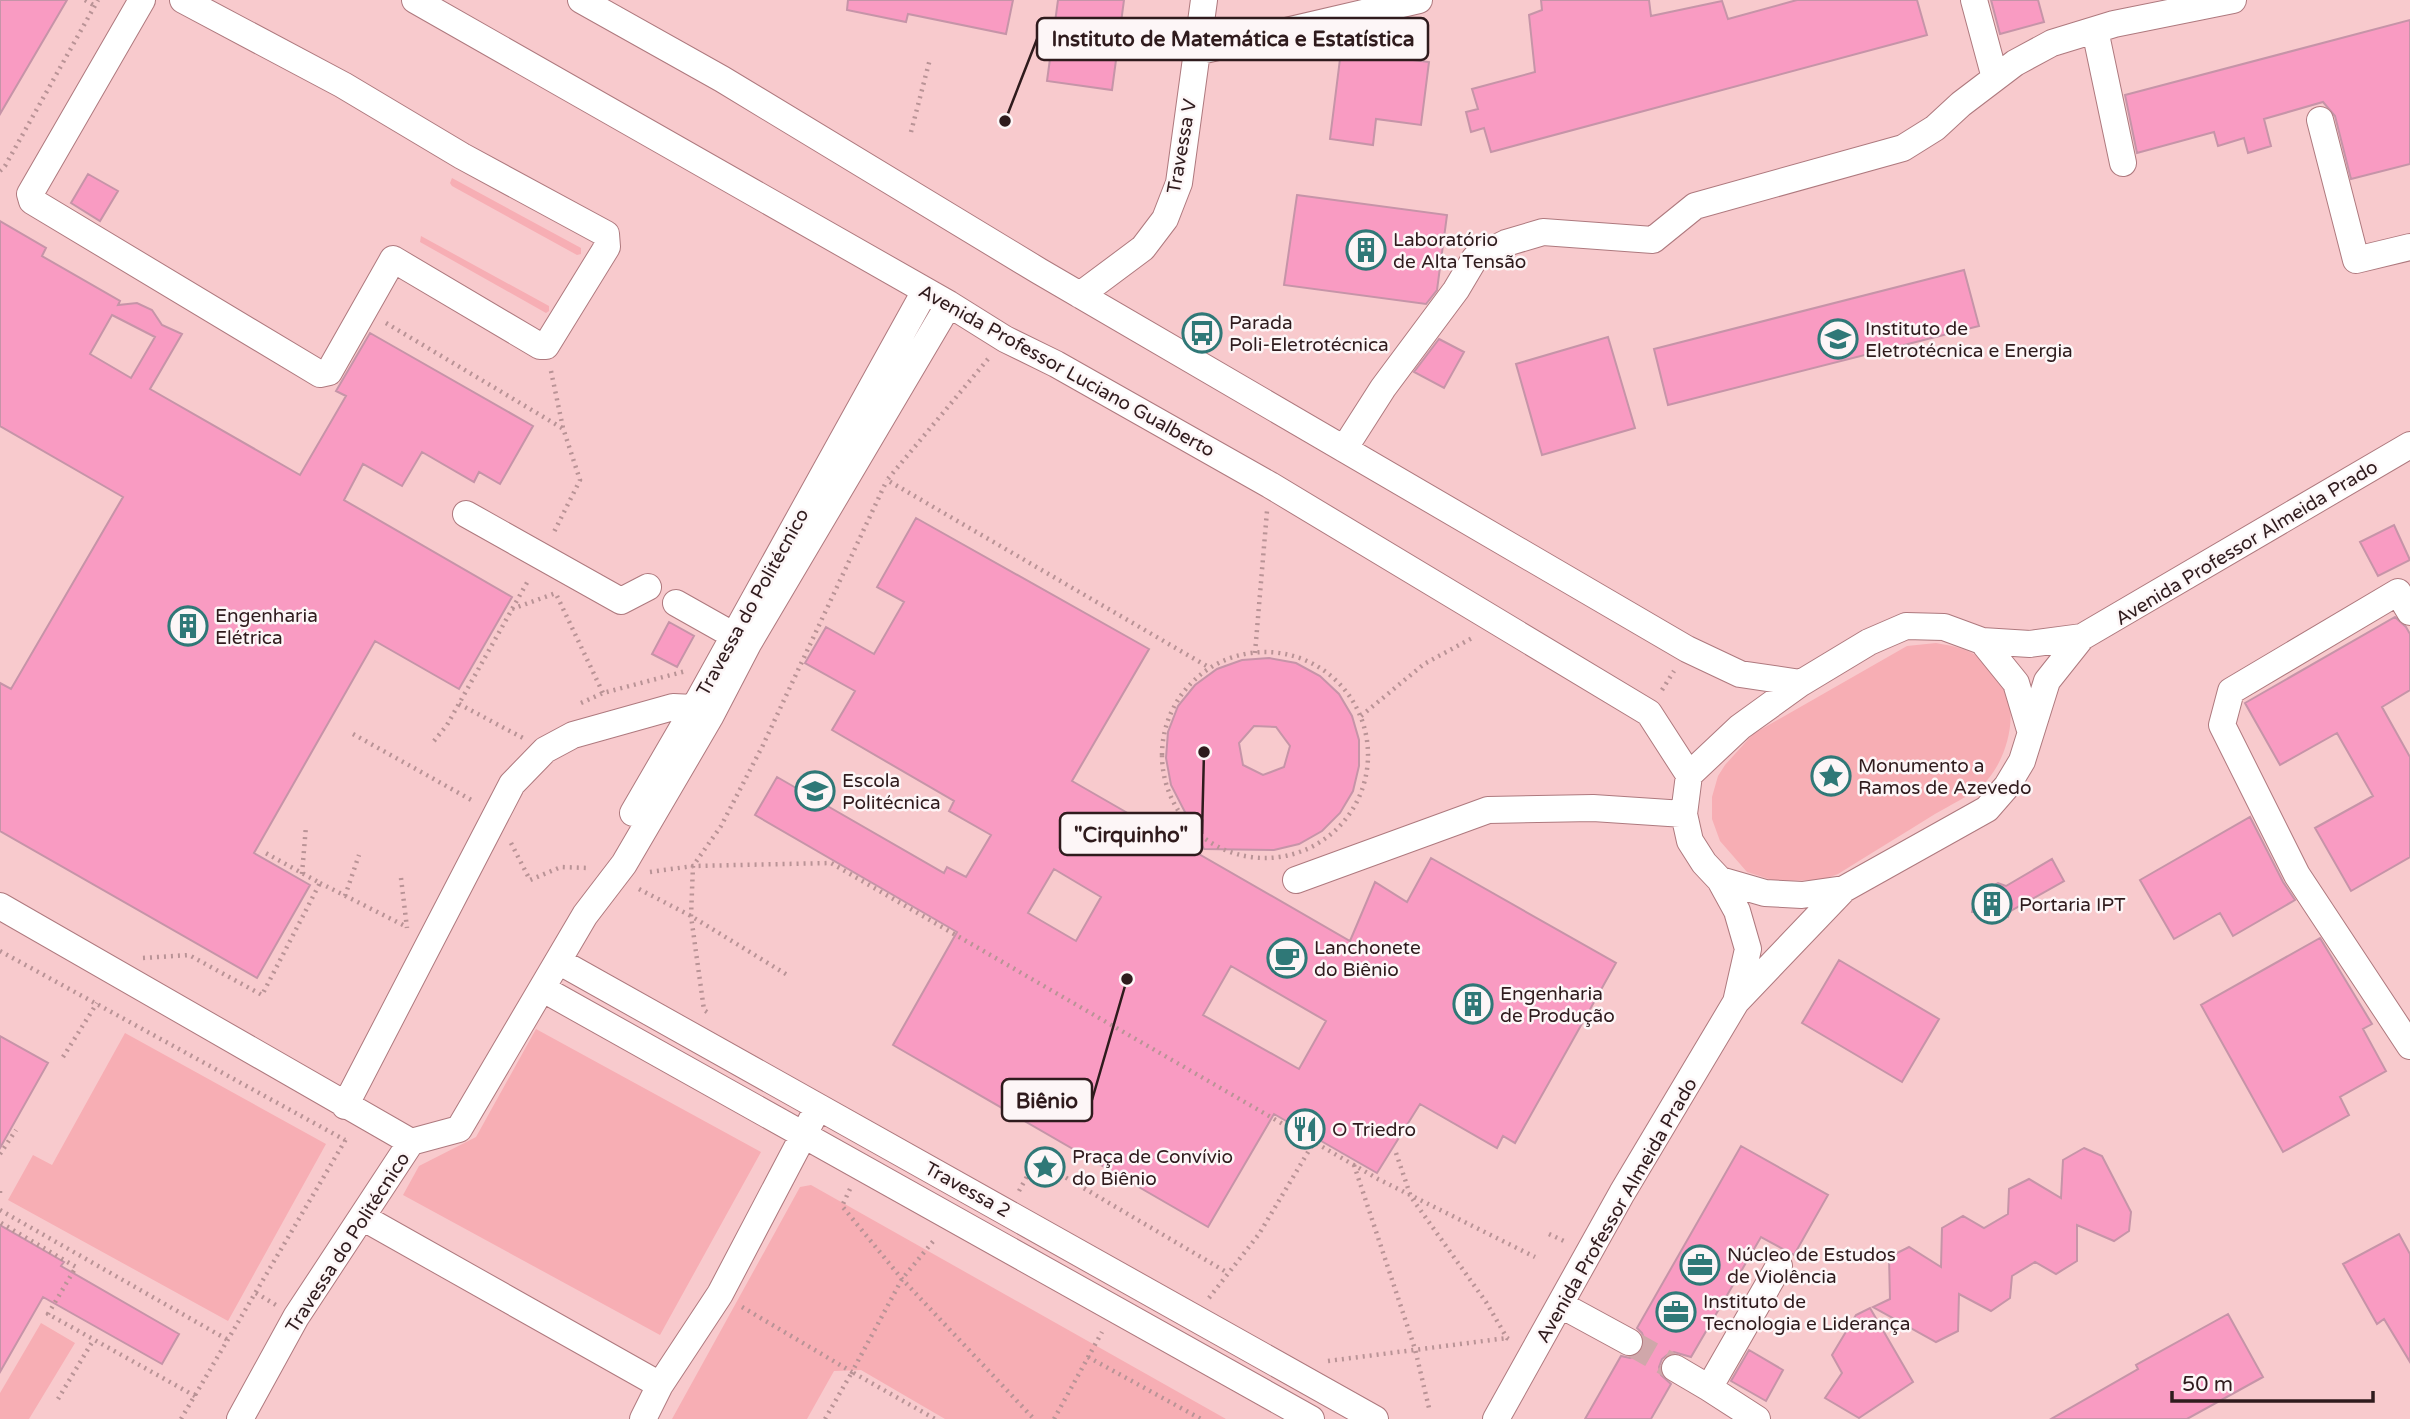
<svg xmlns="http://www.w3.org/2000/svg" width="2410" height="1419" viewBox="0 0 2410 1419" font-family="'Varela Round',sans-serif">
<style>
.green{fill:#f7aeb4}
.building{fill:#f99bc2;stroke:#c694a8;stroke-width:2;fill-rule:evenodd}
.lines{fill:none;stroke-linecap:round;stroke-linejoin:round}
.minor-tunnel{stroke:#d0a7aa;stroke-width:26;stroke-dasharray:26 13;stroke-linecap:butt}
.minor-casing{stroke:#ae797e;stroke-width:28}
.path{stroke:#b99396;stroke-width:4.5;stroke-dasharray:2 5;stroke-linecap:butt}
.minor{stroke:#fff;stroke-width:26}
.labels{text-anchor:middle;stroke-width:5;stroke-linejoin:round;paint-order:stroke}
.street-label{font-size:19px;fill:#2f1b1d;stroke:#fdf6f7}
.poi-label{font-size:19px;fill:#2f1b1d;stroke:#fdf6f7;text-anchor:start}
.leader{fill:none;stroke:#2f1b1d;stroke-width:2.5}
.callout-dot{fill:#2f1b1d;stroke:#fdf6f7;stroke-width:2.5}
.callout{fill:#fdf6f7;stroke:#2f1b1d;stroke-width:2.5}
.callout-label{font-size:21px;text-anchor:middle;font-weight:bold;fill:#2f1b1d}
</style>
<rect width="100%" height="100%" fill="#f8cacd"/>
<path class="green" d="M452,178l129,70v6l-4,1 -125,-69 -2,-3z
M421,236l128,70v5l-3,2 -126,-71z
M1936,643c36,6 49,12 68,45 16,28 1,78 -23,98 -13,11 -31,19 -46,28 -32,20 -65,40 -97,60l-16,6 -47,1 -28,-9 -27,-31 -8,-22v-22l6,-21 7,-11 28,-31 154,-88z
M536,1029l225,123 -101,183 -257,-140 16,-29 57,-29z
M125,1033l201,111 -98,177 -220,-121 25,-45 19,10z
M811,1185l415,234h-281l-84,-49 -27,1 -27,48h-135l128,-232z
M41,1323l34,20 -46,76h-29v-26z"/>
<path class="building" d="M0,0h67l-67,114z
M848,0h165l-7,34 -98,-20 -2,8 -59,-12z
M1058,0h66l-12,90 -65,-9z
M1541,0h108l2,16 71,-15 6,18 69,-19h120l10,35 -436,117 -7,-24 -13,4 -5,-20 12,-3 -6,-20 63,-17 -6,-57 13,-5z
M1991,0h47l6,22 -44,12z
M2410,20v144l-59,15 -16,-63 -12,-14 -59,17 7,27 -23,7 -4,-15 -26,8 -4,-14 -77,21 -12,-58z
M1341,51l88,11 -8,63 -45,-6 -3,26 -43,-6z
M88,174l30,17 -18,30 -29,-18z
M1297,195l150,20 -10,75 -11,14 -142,-19z
M0,221l46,27 -4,8 78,45 -2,4 19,-2 15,7 10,15 20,9 -32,55 150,86 46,-79 -10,-5 34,-58 163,93 -33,58 -21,-12 -5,10 -52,-30 -20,34 -39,-22 -19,36 168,97 -53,92 -84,-48 -121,212 56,32 -53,93 -257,-147v-148l11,6 112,-192 -123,-71zM112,315l43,22 -24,41 -41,-24z
M1964,270l15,56 -311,79 -14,-56z
M1608,337l27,91 -93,27 -26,-91z
M1439,339l25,13 -20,36 -30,-16z
M916,518l233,131 -77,132 278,160 25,-59 32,20 24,-44 185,105 -101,180 -12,-7 -6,12 -77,-44 -43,69 -103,-59 -66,113 -315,-182 64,-113 -202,-117 22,-38 167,96 3,-6 19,10 25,-42 -42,-24 5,-10 -122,-71 23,-39 -50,-28 21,-36 48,27 30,-52 -27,-15zM1054,869l47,28 -25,44 -48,-28zM1231,966l95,55 -27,48 -96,-54z
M2394,525l16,35 -32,16 -18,-34z
M2395,617l11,10 4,7v56l-28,17 28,50v100l-59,34 -36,-63 58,-32 -36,-63 -57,32 -35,-62z
M669,622l25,14 -17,31 -25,-13z
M1269,658l27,5 24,13 19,18 13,22 7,24v26l-6,25 -13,22 -18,18 -23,13 -25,6 -70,-1 -33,-64 -5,-27 2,-26 10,-26 17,-21 22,-16 25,-9zM1254,726l22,1 14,19 -6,21 -21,8 -20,-10 -4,-22z
M2250,817l33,65 12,18 -62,36 -13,-23 -46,26 -34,-59z
M2052,859l12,22 -55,31 -1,5 -36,-5 3,-16 23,-13 8,3z
M2320,938l52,86 -9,5 23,42 -46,26 9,18 -66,37 -82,-147z
M1839,960l100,59 -37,63 -100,-59z
M0,1036l48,27 -48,85z
M1741,1146l87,49 -34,60 -33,-18 -70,120 -17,-5 -7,3 -5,4 -3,8 2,8 10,9 -20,35h-66l36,-63 9,2 8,-3 4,-5 3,-9 -3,-8 -5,-5z
M2084,1148l18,8 29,56 -2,19 -15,10 -37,-16v36l-21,13 -21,-12 -23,14 -2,22 -19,13 -32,-17 -1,37 -22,11 -63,-35 17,-8 -1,-42 20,-10 32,20 1,-39 21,-12 21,12 24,-14 1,-25 20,-10 32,19 2,-38z
M0,1225l64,37 -3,4 118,68 -17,30 -119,-67 -43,75z
M2399,1234l11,20v108l-26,-43 -7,5 -34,-60z
M1870,1308l43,74 -54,36 -34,-20 17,-25 -10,-18 24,-40z
M2228,1314l35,63 -76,42h-136l87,-50 -2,-4z
M1749,1350l34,20 -17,31 -35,-20z"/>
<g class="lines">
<path class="minor-tunnel" d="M1629,1342l46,26"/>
<g class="minor-casing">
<path id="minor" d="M142,0l-112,194 2,7 288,173 9,-2 64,-113 147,87h6l61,-99 -1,-13 -144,-78 -119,-71 -160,-85
M415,0l534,304 56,35 51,25 214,121 379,228 40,62
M581,0l141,79 317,192 648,378 53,25 61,9
M1974,0l21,78
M2095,30l28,133
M1196,52l223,-52
M2320,120l36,140 54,-13
M1080,295l63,-47 22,-29 14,-36 25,-183
M1344,449l39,-61 73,-98 19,-32 31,-15 37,-11 110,8 42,-34 208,-58 32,-20 26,-24 54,-41 37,-20 62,-19 119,-24
M466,514l155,87 27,-14
M676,603l71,40
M2410,612l-12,-20 -167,99 -9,34 75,150 113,171
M1982,641l48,3 52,-7 328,-192
M633,813l61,-105 231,-417
M1296,880l192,-70 105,-2 91,6
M1720,880l45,13 37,2 42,-6 143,-80 20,-23 15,-25 25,-80 35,-44
M0,906l411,236
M560,962l815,457
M543,989l768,430
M1736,1002l12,-53 -11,-38 -17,-31 -16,-17 -14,-22 -6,-27 5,-39 51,-48 61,-44 68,-41 37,-16 38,1 38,14 34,42 14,47
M345,1106l167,-322 33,-34 28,-15 100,-28 21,1 14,8
M362,1217l298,168
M1561,1305l68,37
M1675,1368l34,20
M240,1419l56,-102 115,-175 48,-13 126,-214 39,-51 86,-147 38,-73 201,-340
M643,1419l17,-34 60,-91 92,-175
M1496,1419l126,-226 114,-191 108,-113
M1757,1419l-48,-31 70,-122"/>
</g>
<path class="path" d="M85,0l10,6
M911,132l19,-73
M0,171l5,-5 93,-166
M386,323l176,105
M988,359l-101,121 323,188
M551,371l12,57 17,52 -27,54
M557,596l46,97
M512,609l44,-16
M1162 755a103 103 0 1 1 206 0a103 103 0 1 1-206 0Z
M1255,653l12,-142
M1662,690l12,-19
M581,703l22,-10 83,-22
M459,704l64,34
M1361,716l63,-52 50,-27
M353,734l122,68
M434,741l13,-16 82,-146
M511,843l19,37 31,-13 28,1
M650,872l43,-6 138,-3 547,316 157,78
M302,874l4,-48
M401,878l6,50
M320,883l87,44
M639,889l52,27 98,60
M345,896l14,-41
M0,951l345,189
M143,958l46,-3 73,40 58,-112 -58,-32
M707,1012l-3,-2 -13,-94 2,-50 28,-40 42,-81 124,-265
M63,1057l34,-54
M1396,1153l15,44 75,105 21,36 5,3
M0,1154l16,-24
M1354,1165l61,184 14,59
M850,1189l-8,17 60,73 132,140
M0,1191v5
M1019,1191l17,-31 192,113
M0,1210l228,130
M1,1223l75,44 -28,47 147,82
M1549,1234l17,8
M256,1293l20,12
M1209,1298l50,-64 55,-92
M742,1307l110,65 50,-93 33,-40
M1088,1357l113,62
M1328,1361l179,-23
M58,1399l36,-60
M181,1419l165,-280
M825,1419l27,-47 83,47
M1054,1419l48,-87"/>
<use href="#minor" class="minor"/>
</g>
<defs>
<g id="building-ring" transform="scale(2.0125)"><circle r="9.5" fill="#fdf6f7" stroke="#2f7877" stroke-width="1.5"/><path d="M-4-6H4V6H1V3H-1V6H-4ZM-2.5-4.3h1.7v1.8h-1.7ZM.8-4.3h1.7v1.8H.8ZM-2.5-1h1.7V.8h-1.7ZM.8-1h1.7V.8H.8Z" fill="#2f7877"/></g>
<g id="bus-ring" transform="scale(2.0125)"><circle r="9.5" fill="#fdf6f7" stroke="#2f7877" stroke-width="1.5"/><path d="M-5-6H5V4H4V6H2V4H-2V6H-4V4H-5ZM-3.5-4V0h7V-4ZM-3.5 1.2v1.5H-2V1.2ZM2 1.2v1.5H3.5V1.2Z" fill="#2f7877"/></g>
<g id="university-ring" transform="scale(2.0125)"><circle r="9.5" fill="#fdf6f7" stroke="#2f7877" stroke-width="1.5"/><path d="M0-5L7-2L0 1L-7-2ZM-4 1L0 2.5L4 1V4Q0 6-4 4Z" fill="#2f7877"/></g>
<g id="sight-ring" transform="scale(2.0125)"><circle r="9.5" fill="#fdf6f7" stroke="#2f7877" stroke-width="1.5"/><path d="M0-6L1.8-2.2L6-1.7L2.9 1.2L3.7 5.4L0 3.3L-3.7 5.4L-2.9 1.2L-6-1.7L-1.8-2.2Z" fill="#2f7877"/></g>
<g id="cafe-ring" transform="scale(2.0125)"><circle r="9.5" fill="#fdf6f7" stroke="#2f7877" stroke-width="1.5"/><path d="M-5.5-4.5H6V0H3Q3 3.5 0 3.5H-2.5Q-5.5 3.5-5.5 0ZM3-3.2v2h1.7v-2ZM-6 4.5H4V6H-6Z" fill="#2f7877"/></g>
<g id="restaurant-ring" transform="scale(2.0125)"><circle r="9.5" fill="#fdf6f7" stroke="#2f7877" stroke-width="1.5"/><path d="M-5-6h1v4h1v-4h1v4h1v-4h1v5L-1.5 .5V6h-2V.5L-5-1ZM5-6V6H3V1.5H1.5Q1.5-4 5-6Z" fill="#2f7877"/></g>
<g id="office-ring" transform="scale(2.0125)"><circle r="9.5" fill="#fdf6f7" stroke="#2f7877" stroke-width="1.5"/><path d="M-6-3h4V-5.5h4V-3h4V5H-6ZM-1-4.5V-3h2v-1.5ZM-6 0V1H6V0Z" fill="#2f7877"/></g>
</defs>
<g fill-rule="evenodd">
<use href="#building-ring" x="1366" y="250"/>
<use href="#bus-ring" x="1202" y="333"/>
<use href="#university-ring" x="1838" y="339"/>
<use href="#building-ring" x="188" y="626"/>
<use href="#sight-ring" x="1831" y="776"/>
<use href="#university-ring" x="815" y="791"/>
<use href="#building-ring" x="1992" y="904"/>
<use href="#cafe-ring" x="1287" y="958"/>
<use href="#building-ring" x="1473" y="1004"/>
<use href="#restaurant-ring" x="1305" y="1129"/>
<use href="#sight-ring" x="1045" y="1167"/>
<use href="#office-ring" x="1700" y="1265"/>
<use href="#office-ring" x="1676" y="1312"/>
</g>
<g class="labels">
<g class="street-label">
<text transform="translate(1181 146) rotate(-80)" y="7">Travessa V</text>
<text transform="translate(1067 370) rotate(29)" y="7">Avenida Professor Luciano Gualberto</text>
<text transform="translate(2246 542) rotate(-31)" y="7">Avenida Professor Almeida Prado</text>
<text transform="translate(752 602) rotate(-61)" y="7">Travessa do Politécnico</text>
<text transform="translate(968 1189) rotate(29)" y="7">Travessa 2</text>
<text transform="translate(1616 1210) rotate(-60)" y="7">Avenida Professor Almeida Prado</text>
<text transform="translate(347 1242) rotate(-57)" y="7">Travessa do Politécnico</text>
</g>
<g class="poi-label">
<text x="1393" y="246">Laboratório<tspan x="1393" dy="22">de Alta Tensão</tspan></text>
<text x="1229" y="329">Parada<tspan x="1229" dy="22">Poli-Eletrotécnica</tspan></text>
<text x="1865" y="335">Instituto de<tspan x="1865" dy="22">Eletrotécnica e Energia</tspan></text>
<text x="215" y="622">Engenharia<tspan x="215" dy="22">Elétrica</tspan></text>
<text x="1858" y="772">Monumento a<tspan x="1858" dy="22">Ramos de Azevedo</tspan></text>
<text x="842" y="787">Escola<tspan x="842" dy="22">Politécnica</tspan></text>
<text x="2019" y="911">Portaria IPT</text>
<text x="1314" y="954">Lanchonete<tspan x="1314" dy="22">do Biênio</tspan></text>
<text x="1500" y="1000">Engenharia<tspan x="1500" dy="22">de Produção</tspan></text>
<text x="1332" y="1136">O Triedro</text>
<text x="1072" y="1163">Praça de Convívio<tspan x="1072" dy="22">do Biênio</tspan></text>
<text x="1727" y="1261">Núcleo de Estudos<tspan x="1727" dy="22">de Violência</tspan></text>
<text x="1703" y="1308">Instituto de<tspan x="1703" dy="22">Tecnologia e Liderança</tspan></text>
</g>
</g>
<path class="leader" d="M1005 121L1037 39M1204 752L1202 834M1127 979L1092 1100"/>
<g class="callout-dot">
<circle cx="1005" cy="121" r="7"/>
<circle cx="1204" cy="752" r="7"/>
<circle cx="1127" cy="979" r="7"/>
</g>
<g class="callout">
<rect x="1037" y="18" width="391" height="42" rx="7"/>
<rect x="1060" y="813" width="142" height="42" rx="7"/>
<rect x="1002" y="1079" width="90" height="42" rx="7"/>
</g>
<g class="callout-label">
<text x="1233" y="46">Instituto de Matemática e Estatística</text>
<text x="1131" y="842">"Cirquinho"</text>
<text x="1047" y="1108">Biênio</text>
</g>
<path d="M2172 1391v10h201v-10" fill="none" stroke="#2f1b1d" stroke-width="3.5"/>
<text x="2182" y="1391" font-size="21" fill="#2f1b1d" stroke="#fdf6f7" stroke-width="5" paint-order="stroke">50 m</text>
</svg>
